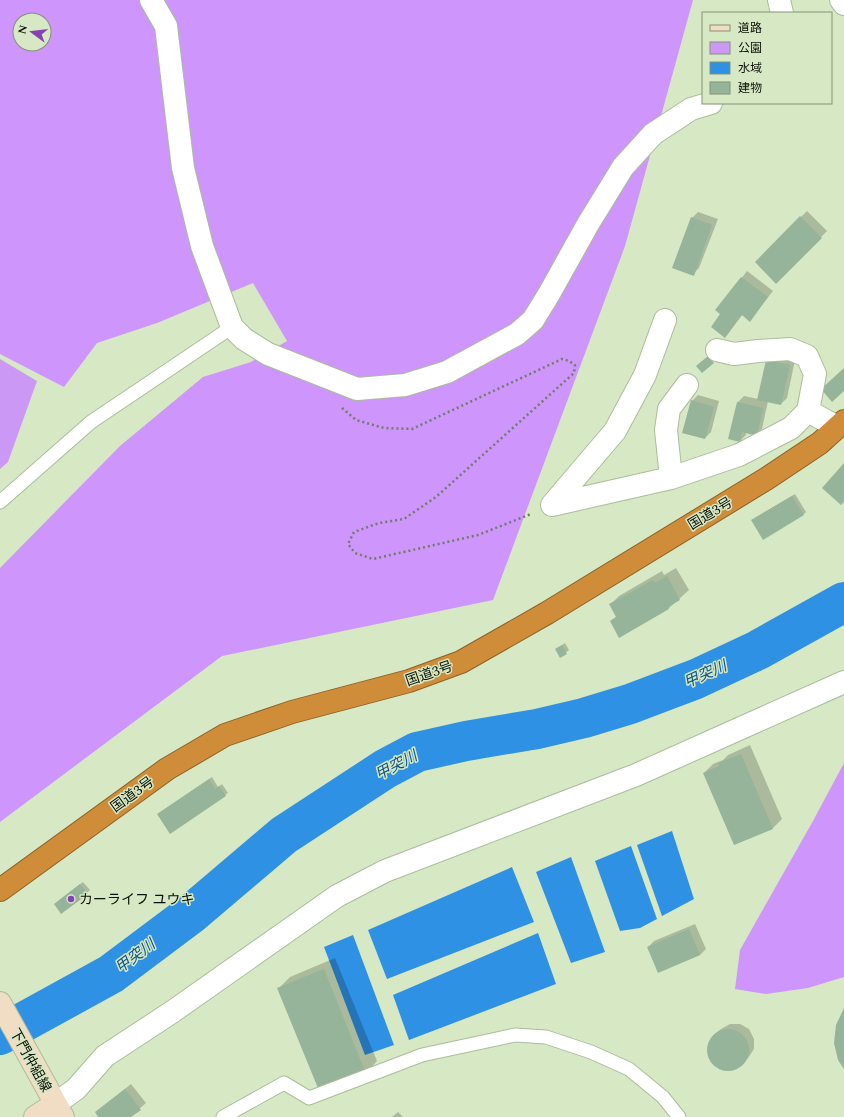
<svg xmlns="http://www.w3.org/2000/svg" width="844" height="1117" viewBox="0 0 844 1117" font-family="Spectral,'Noto Sans JP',serif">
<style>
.green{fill:#cc98f6}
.forest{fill:#ce95fc;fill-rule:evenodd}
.water{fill:#2f91e4}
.shadow{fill:#0003}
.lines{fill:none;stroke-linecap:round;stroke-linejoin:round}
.river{stroke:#2f91e4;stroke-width:40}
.building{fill:#95b499}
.lane-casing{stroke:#abbc9a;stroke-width:15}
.street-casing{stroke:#abbc9a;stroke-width:24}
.secondary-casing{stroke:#abbc9a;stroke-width:24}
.highway-casing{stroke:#8b6127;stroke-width:24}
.path{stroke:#707c65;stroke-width:2.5;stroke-dasharray:2 3;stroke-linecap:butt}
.lane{stroke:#fff;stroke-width:13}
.street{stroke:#fff;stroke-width:22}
.secondary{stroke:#f1ddc4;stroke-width:22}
.highway{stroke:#d08d39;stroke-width:22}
.poi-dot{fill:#8641b5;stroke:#d6e8c4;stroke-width:1.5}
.labels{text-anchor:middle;stroke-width:3;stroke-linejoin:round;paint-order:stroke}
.street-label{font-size:14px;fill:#0a1005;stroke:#d6e8c4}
.poi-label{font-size:14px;fill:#0a1005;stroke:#d6e8c4;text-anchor:start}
.water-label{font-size:15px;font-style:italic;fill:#0f5389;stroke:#d6e8c4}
</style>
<rect width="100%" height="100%" fill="#d6e8c4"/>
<path class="green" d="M0,359l37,22 -29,81 -8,7z"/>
<path class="forest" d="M0,0h693l-68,246 -132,354 -271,56 -222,166v-254l120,-122 83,-69 48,-15 36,-21 -34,-58 -96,40 -60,20 -33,44 -64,-33zM20,20h24v24h-24z
M844,763v214l-36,11 -42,6 -31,-5 5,-39 73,-129z"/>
<path class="water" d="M672,831l22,68 -32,17 -25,-71z
M631,846l26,73 -17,9 -20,3 -25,-70z
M571,857l34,95 -34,11 -35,-91z
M512,867l22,55 -147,57 -19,-49z
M538,933l18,51 -147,56 -16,-45z
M353,935l41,110 -29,10 -41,-108z"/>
<path class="shadow" d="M807,211l20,20 -51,51 -20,-20z
M698,212l20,7 -19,49 -6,6 -1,-56z
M747,271l26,20 -23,29 -8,-5 -17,21 -4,-23 -4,-3z
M773,354l22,6 -8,38 -6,6 -13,-3 -6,28 -6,6 -10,-3v3l-6,6 -10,-3 8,-36 6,-6 14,3z
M698,395l21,6 -8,31 -6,6 -13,-37z
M795,494l11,18 -3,3 -48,3z
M676,568l13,22 -20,18 -50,28 -8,-14 6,-6 -7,-11 9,-9 43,-25 2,4z
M565,643l4,7 -9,7 -4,-8z
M750,745l32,74 -9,9 -38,16 -31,-71 9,-9 10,-4 5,-5z
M212,777l6,10 4,-3 6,9 -3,2 -64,17z
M83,882l7,8 -3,3 -29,8z
M695,924l11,25 -6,6 -42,17 -10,-25 6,-6z
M335,958l42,103 -11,12 -88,-84 12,-12z
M730,1024h10l9,5 5,10v10l-6,9 -6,7 -9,5 -11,-1 -9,-5 -5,-9 1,-11 5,-9 7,-6z
M131,1084l15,19 -16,14h-31l-3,-5z
M398,1112l5,5h-11z"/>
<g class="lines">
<path class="river" d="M0,1035l111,-61 80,-60 93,-79 101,-66 32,-17 49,-11 71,-12 47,-11 46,-14 66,-25 62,-29 86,-48"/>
</g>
<path class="building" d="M800,216l22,22 -46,46 -21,-22z
M691,217l21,8 -18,51 -22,-8z
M741,277l27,20 -18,25 -8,-7 -17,23 -14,-11 9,-13 -5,-4z
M708,356l6,7 -12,10 -6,-7z
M766,360l24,5 -9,40 -24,-5z
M844,368v23l-12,11 -11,-13z
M691,400l23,7 -9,32 -23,-6z
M737,402l26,6 -6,28 -15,-4 -2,10 -12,-3z
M844,463v39l-3,3 -19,-17z
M792,496l12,19 -41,25 -12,-20z
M667,576l13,24 -12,7 1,2 -50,29 -9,-17 6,-4 -7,-13 44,-24 2,3z
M562,645l5,9 -7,4 -5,-9z
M741,754l32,75 -39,16 -31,-72 16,-7 -1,-3z
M209,779l6,10 4,-3 7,10 -56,38 -13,-20z
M80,884l8,10 -27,20 -7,-10z
M689,929l11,26 -42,18 -11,-26z
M324,969l42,105 -46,19 -43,-105z
M844,1008v61l-6,-9 -4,-17 2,-18z
M707 1050a21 21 0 1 1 42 0a21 21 0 1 1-42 0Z
M125,1089l16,21 -10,7h-33l-3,-5z"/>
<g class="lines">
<g class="lane-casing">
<path id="lane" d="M0,502l91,-80 141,-95
M223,1117l61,-34 25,15 113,-43 93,-20 31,2 45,15 38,17 34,28 16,20"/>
</g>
<g class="street-casing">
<path id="street" d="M151,0l15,26 17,142 19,78 30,81 12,12 24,15 89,35 48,-4 42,-13 70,-38 16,-14 16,-26 39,-70 35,-57 30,-33 38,-25 20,-6
M779,0l3,13
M841,0l3,4
M665,320l-20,55 -30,56 -63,74 119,-27 68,-23 52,-27 17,-17
M717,350l17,4 24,-3 32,-2 17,7 8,18 -7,37 29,16
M671,478l-5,-48 3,-21 18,-24
M55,1104l21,-15 29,-33 67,-44 165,-116 48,-25 251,-96 208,-93"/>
</g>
<g class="secondary-casing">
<path id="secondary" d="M0,1003l63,114
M35,1117l20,-13"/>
</g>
<g class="highway-casing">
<path id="highway" d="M0,890l167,-121 58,-34 67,-23 117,-31 52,-19 86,-49 219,-134 54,-36 24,-22"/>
</g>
<path class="path" d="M342,408l14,12 28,8 28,1 150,-70 7,2 6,4 -1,8 -138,124 -32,22 -25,4 -25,9 -6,12 7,9 18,6 105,-24 53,-21"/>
<use href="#lane" class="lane"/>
<use href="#street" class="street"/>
<use href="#secondary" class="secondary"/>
<use href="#highway" class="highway"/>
</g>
<circle class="poi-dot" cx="71" cy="899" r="4"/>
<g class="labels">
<g class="street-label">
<text transform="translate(710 513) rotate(-31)" y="5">国道3号</text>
<text transform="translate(429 673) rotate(-19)" y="5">国道3号</text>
<text transform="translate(132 794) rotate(-36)" y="5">国道3号</text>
<text transform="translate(31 1060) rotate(61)" y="5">下門仲組線</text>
</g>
<g class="poi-label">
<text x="79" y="904">カーライフ ユウキ</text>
</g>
<g class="water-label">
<text transform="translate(705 674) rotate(-24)" y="5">甲突川</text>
<text transform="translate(396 765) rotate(-28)" y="5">甲突川</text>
<text transform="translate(135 956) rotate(-37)" y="5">甲突川</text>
</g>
</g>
<rect x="702" y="12" width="130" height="92" fill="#d6e8c4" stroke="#849278"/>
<rect x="710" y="25" width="20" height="6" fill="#f1ddc4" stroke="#849278"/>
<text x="738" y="32" font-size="12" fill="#0a1005">道路</text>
<rect x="710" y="42" width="20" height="12" fill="#cc98f6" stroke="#849278"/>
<text x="738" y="52" font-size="12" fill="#0a1005">公園</text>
<rect x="710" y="62" width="20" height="12" fill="#2f91e4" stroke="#849278"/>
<text x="738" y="72" font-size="12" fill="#0a1005">水域</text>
<rect x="710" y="82" width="20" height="12" fill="#95b499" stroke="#849278"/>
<text x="738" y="92" font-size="12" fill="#0a1005">建物</text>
<g transform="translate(32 32) rotate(285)"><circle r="19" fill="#d6e8c4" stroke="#849278"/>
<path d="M0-3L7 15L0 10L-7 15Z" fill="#8641b5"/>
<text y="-6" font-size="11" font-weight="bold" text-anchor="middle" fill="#0a1005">N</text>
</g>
</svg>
